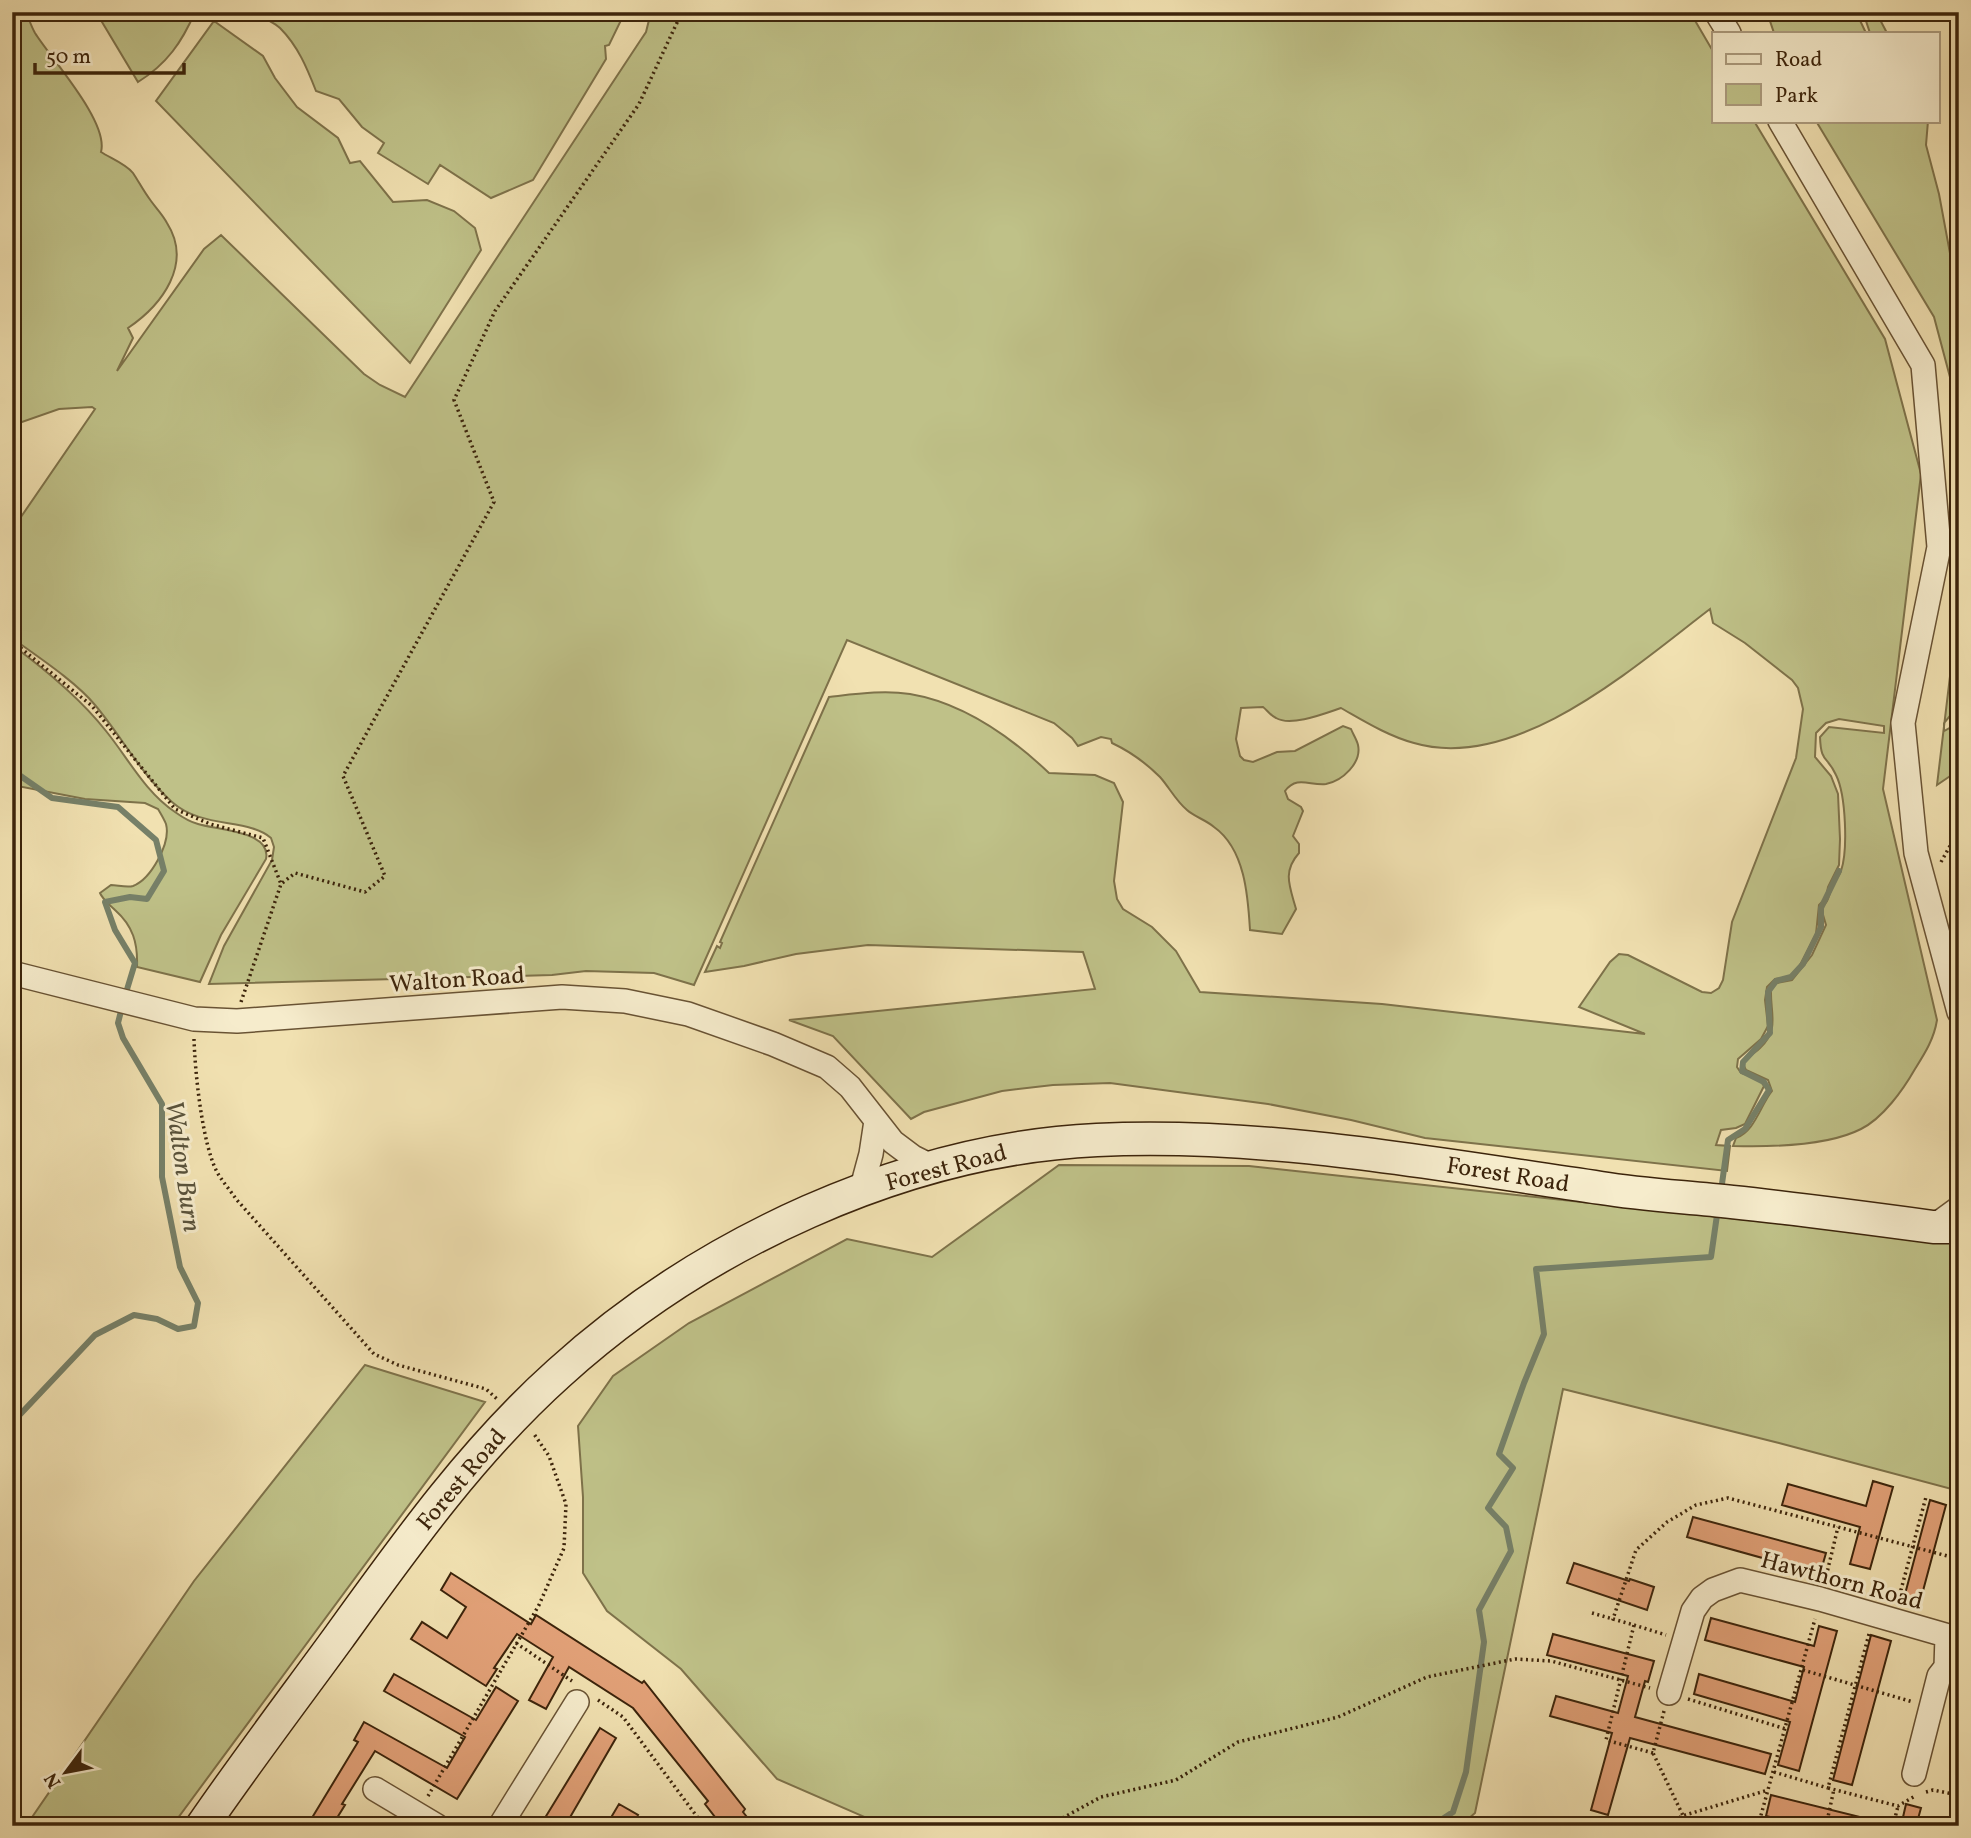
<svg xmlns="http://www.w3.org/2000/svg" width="1971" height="1838" viewBox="0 0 1971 1838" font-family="Vollkorn,serif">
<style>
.green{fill:#bfc188;stroke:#7e724a;stroke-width:2}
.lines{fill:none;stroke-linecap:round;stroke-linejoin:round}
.stream{stroke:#768068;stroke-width:6}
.building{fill:#e2a178;stroke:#3c240b;stroke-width:2}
.street-casing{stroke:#695334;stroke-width:26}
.secondary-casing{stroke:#3c240b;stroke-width:35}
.path{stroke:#3c240b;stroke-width:3.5;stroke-dasharray:2 3.5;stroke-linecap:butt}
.street{stroke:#f6eccc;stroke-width:23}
.secondary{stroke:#f6eccc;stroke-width:32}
.labels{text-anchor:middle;stroke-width:6;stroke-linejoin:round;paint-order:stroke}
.street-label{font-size:24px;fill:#3c240b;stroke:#f6eccc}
.water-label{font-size:26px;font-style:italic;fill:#59523a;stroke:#f6eccc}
</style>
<rect width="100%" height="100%" fill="#f1e1b1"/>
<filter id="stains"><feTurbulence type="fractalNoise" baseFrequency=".00286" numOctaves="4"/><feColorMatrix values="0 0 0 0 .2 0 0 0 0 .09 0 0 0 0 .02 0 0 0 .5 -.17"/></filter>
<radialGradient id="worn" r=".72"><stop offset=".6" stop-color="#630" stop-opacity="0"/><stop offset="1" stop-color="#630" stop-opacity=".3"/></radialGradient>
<path class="green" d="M12,12h14c3,7 5,14 9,21 17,27 74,89 66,119 9,6 25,12 32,21 6,9 11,19 18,28 5,7 12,14 16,22 26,41 -5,82 -39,105l5,10 -16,33 87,-122 17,-14 143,139 16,11 25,12 235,-356 6,-9 5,-20h1039l24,41v68h40l131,218 36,135 -38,315 54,231c-3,19 -12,33 -22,49 -12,21 -32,49 -54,60 -33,17 -91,18 -128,17l3,-8c19,-7 24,-32 36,-47l-4,-11 -22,-10 -3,-6c5,-8 11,-10 17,-16 20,-19 10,-34 11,-59l6,-6 15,-3 20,-25 14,-30 -5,-17c7,-6 7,-9 10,-18 2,-7 7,-12 10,-19 7,-21 5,-76 -5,-96 -9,-20 -15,-11 -16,-38l9,-10 55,6v-7l-45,-7 -13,4 -10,10 -1,24 16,19 7,18 2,45 -1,26 -11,22 -2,11 -7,7 -3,29 -17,33 -9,10 -15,2 -8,8 -2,13 3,26 -7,13 -23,20 -1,8 4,6 18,6 5,7 -19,38 -9,4 -15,2 -5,15 14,1 -3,25 -302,-33 -74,-18 -83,-16 -158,-21 -57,2 -51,6 -78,21 -13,7 -78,-83 -44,-16 306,-31 -12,-37 -215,-7 -72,9 -52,12 -39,6 12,-26 3,2 2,-5 -2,-1 109,-245c27,-3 54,-7 81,-3 54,9 100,42 139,79l46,2 19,8 9,19 -9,79 3,18 6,10 29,18 24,24 24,41 182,12 263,30 -66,-27 31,-45 9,-8 9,1 74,37 9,1 8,-5 4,-8 9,-58 64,-164 7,-49 -5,-21 -6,-8 -47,-37 -32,-20 -3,-14c-75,57 -194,164 -296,134 -26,-7 -50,-22 -73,-35 -15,5 -50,19 -65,10 -5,-2 -9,-8 -13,-11l-22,1 -5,31 4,17 4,4 9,2 24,-10 18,-1 48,-25 8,3c2,5 6,11 7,16 4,18 -16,36 -32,39 -16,2 -29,-9 -41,7l3,8 13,8 2,4 -10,25 6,8v9c-17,19 -9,34 -3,56l-14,25 -32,-4c-2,-34 -5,-81 -36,-103 -8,-7 -19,-10 -27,-17 -11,-9 -18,-23 -27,-33 -14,-14 -31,-26 -48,-34l-1,-4 -10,-2 -23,9 -6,-8 -18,-15 -207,-83 -153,345 -40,-12 -68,-2 -34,4 -343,9 15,-38 48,-86 2,-13 -3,-9c-23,-20 -69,-9 -99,-36 -31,-28 -50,-65 -77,-97 -20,-24 -57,-48 -83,-67v-108l83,-121 -3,-2 -33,2 -37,13 -10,-1z
M96,12h99c-13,30 -28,52 -57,70z
M257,12h368l-16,33 -4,1 1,13 -73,121 -42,18 -51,-33 -12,19 -50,-31 6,-10 -22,-16 -23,-28 -23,-8c-9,-23 -18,-45 -36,-63 -7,-7 -16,-8 -23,-16z
M1767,12h89l10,21h-92z
M1863,12h13l11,21h-17z
M214,21l49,35 12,22 22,29 41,31 12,25 10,-2 33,41 34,-2 27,11 21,17 6,22 -71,113 -254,-262z
M1816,121h112l-2,24 13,49 13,70 7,13v134l-25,-94z
M1959,601v104l-15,18v8l9,-5 6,-9v53l-22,15z
M12,645c34,25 68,53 94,86 22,27 39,61 69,81 7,5 15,10 23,12 19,6 74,7 68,35l-45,76 -21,47 -63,-15c1,-24 -4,-41 -22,-57 -6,-6 -12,-10 -15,-17l11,-8c6,0 16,3 22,1 18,-7 38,-43 33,-62 -2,-5 -5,-10 -8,-15l-13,-6 -60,-4 -73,-14z
M1059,1165l190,1 710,77v248l-180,-48 -216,-54 -88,424 -15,13h-583l-10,-8 -90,-39 -96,-110 -74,-58 -24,-38v-76l-5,-71 35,-50 76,-53 158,-84 85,18z
M365,1365l120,37 -313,424h-146l168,-245z"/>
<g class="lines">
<path class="stream" d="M12,770l40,28 66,9 38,33 8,31 -17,28 -17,-2 -25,5 10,28 20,33 -10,33
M1721,1191l7,-51 17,-11 24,-39 -5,-8 -22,-11 1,-9 27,-29 -2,-41 8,-11 15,-4 12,-13 18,-37v-19l18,-37
M12,1423l83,-88 39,-20 23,4 21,10 16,-3 4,-23 -18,-36 -18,-90v-73l-39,-66 -5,-15 4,-16
M1432,1826l21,-14 13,-40 18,-130 -5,-32 32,-59 -5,-24 -18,-19 25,-40 -14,-14 25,-71 20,-49 -8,-65 175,-12 7,-49"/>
</g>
<path class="building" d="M1873,1481l20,6 -23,82 -20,-5 10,-37 -78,-22 6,-21 78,22z
M1930,1500l16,5 -26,97 -16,-4z
M1693,1517l133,36 -6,21 -133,-37z
M1574,1563l55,18 1,-2 24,8 -7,23 -80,-27z
M451,1573l80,51 5,-9 106,68 2,-2 101,128 -2,3 11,14h-32l-17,-22 3,-3 -75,-93 -64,-41 -23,42 -17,-9 24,-43 -36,-23 -23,34 3,1 -11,17 -75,-47 11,-17 25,16 19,-31 -25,-17z
M1711,1618l103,28 5,-20 18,5 -38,140 -21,-6 12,-43 -96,-28 5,-20 96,28 9,-35 -99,-27z
M1553,1634l101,27 -6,21 -3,-1 -10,36 136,37 -6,20 -135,-36 -22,77 -17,-5 21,-77 -62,-17 6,-20 62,17 10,-37 -81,-21z
M1871,1635l20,6 -39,144 -19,-5z
M394,1674l82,46 20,-33 22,14 -61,98 -82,-48 -33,53 3,1 -13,21h-25l51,-84 -4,-2 10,-18 83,46 18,-31 -81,-46z
M600,1728l16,10 -51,88h-25z
M1771,1795l101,25 -1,6h-65l-40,-10z
M619,1804l19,11 -6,11h-26z
M1906,1804l15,4 -5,18h-15z"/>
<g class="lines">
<g class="street-casing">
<path id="street" d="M1716,12l13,21
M1780,121l143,244 16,182 -36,176 13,130 43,159
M12,973l182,46 43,2 325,-24 63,4 63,13 85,30 54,23 23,20 43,55 20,15 22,11
M861,1191l10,-37 5,-33
M1933,1227l26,-19
M1669,1693l24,-82 9,-13 11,-8 27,-10 80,19 139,40
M1914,1774l25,-98 7,-9 1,-31
M375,1789l62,37
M500,1826l77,-124"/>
</g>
<g class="secondary-casing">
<path id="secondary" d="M202,1826c44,-64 91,-126 137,-189 67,-93 134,-187 220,-264 142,-129 345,-224 538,-233 169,-8 337,24 504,48 43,7 87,9 131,14 67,7 134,16 201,25h26"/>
</g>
<path class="path" d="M12,641l80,65 83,103 35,15 53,14 18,46
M1941,862l18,-32
M241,1002l40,-118 14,-11 70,19 20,-16 -42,-100 151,-274 -40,-102 41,-89 144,-207 43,-92
M194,1039c1,33 8,104 23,133 5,9 13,18 19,27l138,155 24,11 88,24 11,10
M1825,1581l13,-54
M1898,1601l28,-104
M1592,1613l21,6
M1953,1615l6,-21
M1634,1625l32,10
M1869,1634l-41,154 70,18 17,-10
M516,1643l56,38
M1803,1670l110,32
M1688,1699l98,30
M598,1700l25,17 81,109
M1664,1711l-11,42 35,73
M1653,1753l-47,-13 28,-115 -21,-6 23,-69 31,-28 29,-17 32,-7 231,61
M1774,1772l54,16
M1926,1792l7,-2 25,5 -7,31
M428,1796l111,-191 25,-57 2,-44 -17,-48 -15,-22
M1048,1826l53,-29 75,-17 62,-38 100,-25 89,-40 88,-18 36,2 99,27
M1665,1826l17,-10 86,-26
M1758,1826l57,-207
M1826,1826l8,-37
M1893,1826l5,-20"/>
<use href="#street" class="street"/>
<use href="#secondary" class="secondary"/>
</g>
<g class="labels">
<g class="street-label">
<text transform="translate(457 979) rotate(-4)" y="8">Walton Road</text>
<text transform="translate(946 1167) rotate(-15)" y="8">Forest Road</text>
<text transform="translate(1508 1174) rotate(9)" y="8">Forest Road</text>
<text transform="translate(461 1479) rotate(-50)" y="8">Forest Road</text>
<text transform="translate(1842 1580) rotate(15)" y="8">Hawthorn Road</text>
</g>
<g class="water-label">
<text transform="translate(184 1166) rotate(82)" y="9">Walton Burn</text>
</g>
</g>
<rect width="1971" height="1838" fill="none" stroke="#f1e1b1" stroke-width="42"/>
<rect x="14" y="14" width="1943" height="1810" fill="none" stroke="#3c240b" stroke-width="3.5"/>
<rect x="21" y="21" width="1929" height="1796" fill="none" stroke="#3c240b" stroke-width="2"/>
<rect x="1712" y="32" width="228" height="91" fill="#f6eccc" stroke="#ac9c7f" stroke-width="2"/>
<rect x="1726" y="54" width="35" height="10" fill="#f6eccc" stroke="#ac9c7f" stroke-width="2"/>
<text x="1775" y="66" font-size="21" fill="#3c240b">Road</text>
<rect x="1726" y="84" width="35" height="21" fill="#bfc188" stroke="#ac9c7f" stroke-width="2"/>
<text x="1775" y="102" font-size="21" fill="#3c240b">Park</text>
<g transform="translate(66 1772) rotate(238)" stroke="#f6eccc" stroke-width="5" paint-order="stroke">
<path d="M0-5L12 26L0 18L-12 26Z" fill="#3c240b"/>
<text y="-10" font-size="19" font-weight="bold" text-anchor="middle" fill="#3c240b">N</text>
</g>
<path d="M35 63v10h149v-10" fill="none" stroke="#3c240b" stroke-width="3.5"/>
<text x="46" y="63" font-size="21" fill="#3c240b" stroke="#f6eccc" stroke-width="5" paint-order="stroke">50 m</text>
<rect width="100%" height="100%" filter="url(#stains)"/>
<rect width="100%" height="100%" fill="url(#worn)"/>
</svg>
